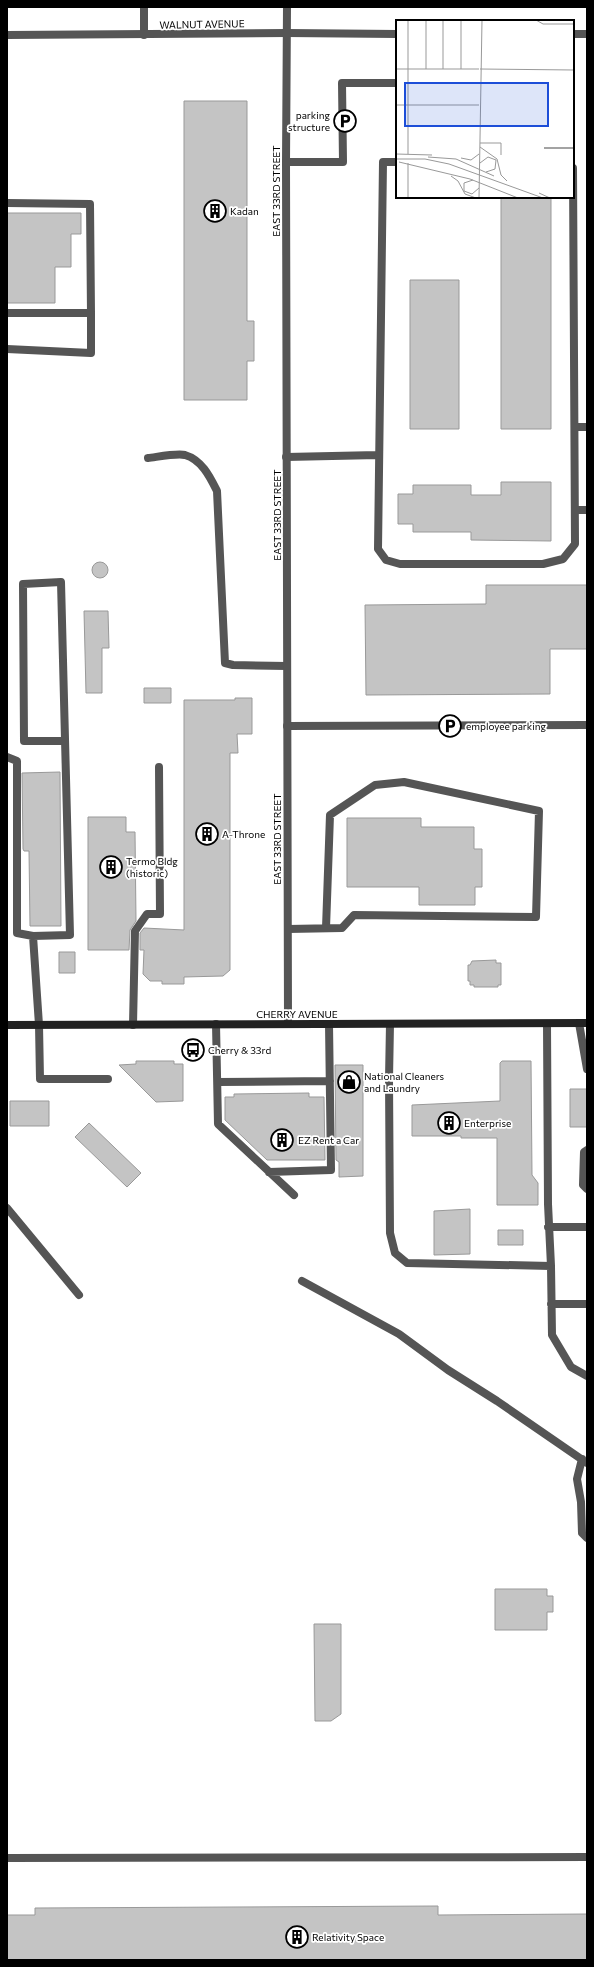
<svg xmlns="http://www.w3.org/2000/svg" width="594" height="1967" viewBox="0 0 594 1967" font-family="Commissioner,sans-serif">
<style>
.building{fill:#c4c4c4;stroke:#999}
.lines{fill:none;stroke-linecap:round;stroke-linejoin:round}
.service{stroke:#555;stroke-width:8}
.minor{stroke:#555;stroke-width:8}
.tertiary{stroke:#555;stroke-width:8}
.secondary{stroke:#222;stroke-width:8}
.labels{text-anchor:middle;stroke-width:3.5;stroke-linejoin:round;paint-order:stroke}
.street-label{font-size:10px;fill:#000;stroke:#fff}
.poi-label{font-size:10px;fill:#000;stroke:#fff;text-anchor:start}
.inset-river{fill:none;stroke:#a3a3a3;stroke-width:2}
.inset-road{fill:none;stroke:#999;stroke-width:1}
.view{fill:#1d4ed8;fill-opacity:0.15;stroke:#1d4ed8;stroke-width:2}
.inset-edge{fill:none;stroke:#000;stroke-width:2}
</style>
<rect width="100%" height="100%" fill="#fff"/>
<path class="building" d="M184,101h63v220h7v40h-7v39h-63z
M501,197h50v232h-50z
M7,213h74v21h-10v33h-16v36h-48z
M410,280h49v149h-49z
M501,482h50v59l-80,-1v-8h-58v-8h-15v-30h15v-9h58v10h30z
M92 570a8 8 0 1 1 16 0a8 8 0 1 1-16 0Z
M486,585h101v64h-37v45l-184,1 -1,-90 121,-1z
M84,611h24l1,37h-7v45h-16z
M144,688h27v15h-27z
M235,698h17v36h-15l1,19h-8v217l-7,6 -39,1v7h-22v-3h-12l-7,-7 1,-24h-4v-17l4,-5 40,2v-230h51z
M60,772l1,154h-31l-1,-75h-5l-1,-2 -1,-76z
M88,817h38v15h9l1,89 -6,9 -1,20h-41z
M347,818h74v9h53v22h8v38h-7v18h-56v-18h-72z
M59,952h16v21h-16z
M496,960v3h5v22h-3v2h-24v-2h-4v-4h-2v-16h2l2,-4z
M136,1061h38v3h9v37l-27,1 -37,-37 17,-1z
M502,1061h29l1,114 6,8v22h-41v-67h-36v-2h-49v-31l88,-4v-38z
M335,1065h28v111l-24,1v-15l-3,-2z
M570,1089h17v38h-17z
M309,1093v4h15l1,63h-58l-42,-40v-23h9v-3z
M10,1101h39v25h-39z
M89,1123l52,50 -14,14 -52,-50z
M470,1209v45l-36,1v-44z
M498,1230h25v15h-25z
M495,1589h52v7h6v16h-6v18h-52z
M314,1624h27v90l-10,7h-16z
M438,1906v9l149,-1v46h-580v-45h28v-7z"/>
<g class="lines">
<path class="service" d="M144,35v-28
M286,162h57l-1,-79h55
M397,162h-14l-5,387 8,11 14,4h143l20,-5 12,-15 -2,-376
M7,203l83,1 1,109h-84
M7,349l84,4v-40
M575,427h12
M286,457l92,-2
M148,458c9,-1 29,-5 37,-3 17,5 25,22 32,36l8,172 8,2 54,1
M575,510h12
M287,726l300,-1
M64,741h-40l-1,-157 38,-2 9,353 -37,1 6,89 1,54h68
M7,757l10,4v172l16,3
M288,929l54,-1 12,-13 182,2 3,-106 -135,-29 -29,3 -45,30 -4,113
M579,1023l8,46
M216,1024l2,100 76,71
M390,1024l-1,55 1,154 5,20 12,10 144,3 -3,-62 -1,-180
M133,1025l2,-94 12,-17h13l-1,-147
M218,1082l112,-1
M587,1150l-3,2 -1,33 4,4
M269,1172l62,-2 -2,-146
M7,1208l72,87
M548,1227h39
M551,1266l1,69 19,32 16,9
M302,1281l97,53 49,36 49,31 90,62
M551,1304h36
M582,1459l-5,20 4,23 1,31 5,5
M7,1858l580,-1"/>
<path class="minor" d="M287,7l-1,155 2,862"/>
<path class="tertiary" d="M573,34h14
M7,35l280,-2 110,1"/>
<path class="secondary" d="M7,1025l580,-2"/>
</g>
<defs>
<g id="parking-ring" transform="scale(1.15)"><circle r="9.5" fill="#fff" stroke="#000" stroke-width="1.5"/><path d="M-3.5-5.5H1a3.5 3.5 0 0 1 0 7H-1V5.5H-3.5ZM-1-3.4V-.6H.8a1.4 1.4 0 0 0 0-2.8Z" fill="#000"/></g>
<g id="building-ring" transform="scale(1.15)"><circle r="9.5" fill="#fff" stroke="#000" stroke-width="1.5"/><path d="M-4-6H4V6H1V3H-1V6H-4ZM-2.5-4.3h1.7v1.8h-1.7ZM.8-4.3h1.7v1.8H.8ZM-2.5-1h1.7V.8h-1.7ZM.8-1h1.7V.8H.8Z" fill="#000"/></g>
<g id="bus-ring" transform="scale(1.15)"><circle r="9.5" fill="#fff" stroke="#000" stroke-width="1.5"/><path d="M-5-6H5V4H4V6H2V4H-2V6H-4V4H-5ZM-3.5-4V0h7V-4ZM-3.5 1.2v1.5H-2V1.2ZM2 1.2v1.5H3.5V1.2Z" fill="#000"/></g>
<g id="shop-ring" transform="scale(1.15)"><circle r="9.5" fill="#fff" stroke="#000" stroke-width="1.5"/><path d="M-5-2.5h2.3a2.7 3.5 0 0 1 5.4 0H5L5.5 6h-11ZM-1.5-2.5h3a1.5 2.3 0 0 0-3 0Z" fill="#000"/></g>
</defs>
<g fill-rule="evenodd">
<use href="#parking-ring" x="345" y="121"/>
<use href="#building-ring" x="215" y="211"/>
<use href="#parking-ring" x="450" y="726"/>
<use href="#building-ring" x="207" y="834"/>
<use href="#building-ring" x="111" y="867"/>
<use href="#bus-ring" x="193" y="1050"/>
<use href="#shop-ring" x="349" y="1082"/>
<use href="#building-ring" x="449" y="1123"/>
<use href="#building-ring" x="282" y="1140"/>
<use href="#building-ring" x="297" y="1937"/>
</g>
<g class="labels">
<g class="street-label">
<text transform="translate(202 24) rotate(-1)" y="4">WALNUT AVENUE</text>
<text transform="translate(276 191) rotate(-90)" y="4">EAST 33RD STREET</text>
<text transform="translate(277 515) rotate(-90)" y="4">EAST 33RD STREET</text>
<text transform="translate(277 839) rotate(-90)" y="4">EAST 33RD STREET</text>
<text x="297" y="1018">CHERRY AVENUE</text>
</g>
<g class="poi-label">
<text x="330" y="119" text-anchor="end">parking<tspan x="330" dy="12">structure</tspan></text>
<text x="230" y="215">Kadan</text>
<text x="466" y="730">employee parking</text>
<text x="222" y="838">A-Throne</text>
<text x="126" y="865">Termo Bldg<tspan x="126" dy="12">(historic)</tspan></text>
<text x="208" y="1054">Cherry &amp; 33rd</text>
<text x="364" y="1080">National Cleaners<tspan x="364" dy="12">and Laundry</tspan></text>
<text x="464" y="1127">Enterprise</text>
<text x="298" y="1144">EZ Rent a Car</text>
<text x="312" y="1941">Relativity Space</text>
</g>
</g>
<g transform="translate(396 20)">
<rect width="178" height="178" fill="#fff"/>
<path class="inset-river" d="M148,128h30"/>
<path class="inset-road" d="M12,0v134M140,0l7,4h31M0,49h83M30,49v-49M47,49v-49M65,49v-49M84,49l94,1M0,85h83M84,123h21v12M84,127l17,12 4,16 6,6M0,134l36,1M32,137l28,2 38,17M65,138l10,2 8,-6M0,139h29l24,5 94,34M3,142l71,17 48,19M12,143v35M84,143l8,-6 8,3 -1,9 -9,3M55,156l7,5 7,13 11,4M77,160l-9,3v8l8,3 7,-6M143,173l11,5M83,178l3,-178"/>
<path class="view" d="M9,63h143v43h-143z"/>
<rect width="178" height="178" class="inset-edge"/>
</g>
<rect width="594" height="1967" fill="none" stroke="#000000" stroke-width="16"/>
</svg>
